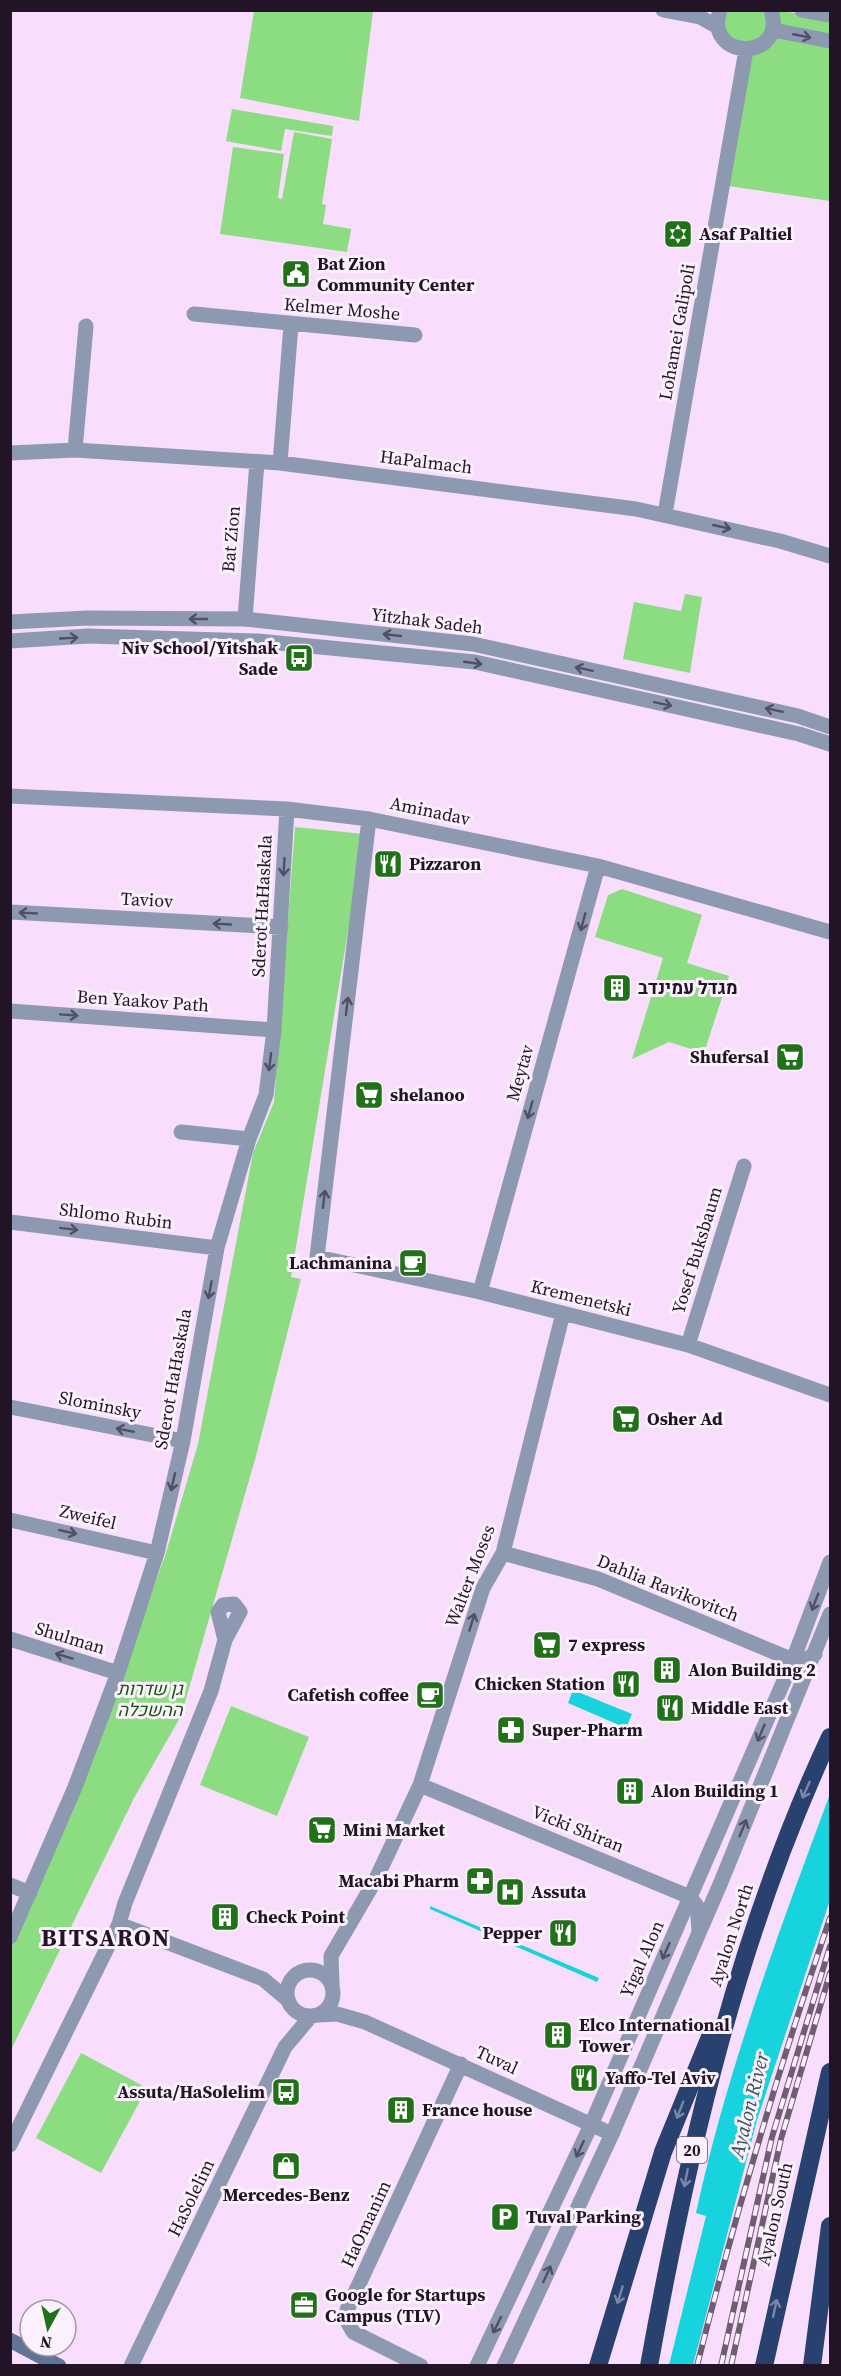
<svg xmlns="http://www.w3.org/2000/svg" width="841" height="2376" viewBox="0 0 841 2376" font-family="'Source Serif 4',Heebo,serif">
<style>
.green{fill:#8cdc82}
.water{fill:#17d3de}
.lines{fill:none;stroke-linecap:round;stroke-linejoin:round}
.minor{stroke:#8c99b1;stroke-width:15}
.tertiary{stroke:#8c99b1;stroke-width:15}
.secondary{stroke:#607495;stroke-width:15}
.motorway{stroke:#28416f;stroke-width:18}
.rail-casing{stroke:#705c73;stroke-width:6}
.rail{stroke:#fbf1fc;stroke-width:4;stroke-dasharray:11;stroke-linecap:butt}
.oneway{stroke:#524f65}
.oneway2{stroke:#7c87a7}
.labels{text-anchor:middle;stroke-width:6;stroke-linejoin:round;paint-order:stroke}
.shield{fill:#fbf1fc;stroke:#645666;stroke-width:1.5}
.shield-label{font-size:16px;font-weight:bold;fill:#231326}
.poi-label{font-size:18px;font-weight:bold;fill:#231326;stroke:#fbf1fc;text-anchor:start}
.street-label{font-size:18px;fill:#231326;stroke:#fbf1fc}
.park-label{font-size:18px;font-style:italic;fill:#16530f;stroke:#fbf1fc}
.water-label{font-size:20px;font-style:italic;fill:#315355;stroke:#fbf1fc}
.district-label{font-size:24px;font-weight:bold;letter-spacing:1.5px;fill:#231326;stroke:#fbf1fc}
</style>
<rect width="100%" height="100%" fill="#f8ddfc"/>
<path class="green" d="M254,11h119l-14,110 -119,-23z
M725,11h43l-2,25 -23,9 -18,-13z
M779,11l51,6v21l-53,-10z
M770,37l60,8v156l-108,-16 23,-130z
M232,109l101,17 -1,10 -47,-7 -4,22 -55,-10z
M294,132l38,7 -10,65 4,1 -3,19 28,5 -4,23 -127,-18 13,-87 51,7 -6,44 4,1z
M685,594l17,3 -12,76 -67,-14 11,-57 47,9z
M295,827l69,7 -73,443 10,2 -45,177 -75,260 -47,82 -123,252v-102l71,-160 84,-235 32,-109 55,-291 21,-51z
M622,889l80,26 -15,48 42,13 -25,77 -35,-11 -37,17 31,-101 -68,-21 13,-42z
M231,1706l78,31 -32,79 -77,-31z
M81,2053l66,35 -46,85 -65,-35z"/>
<path class="water" d="M573,1690l59,24 -6,14 -58,-25z
M830,1794v106l-73,220 -64,245h-24l37,-149 -10,-3c31,-143 83,-282 134,-419z
M430,1906l169,72 -2,4 -167,-73z"/>
<g class="lines">
<path class="minor" d="M663,10l37,7 18,10
M720,10c-17,51 68,52 51,0
M802,10l28,5
M773,30l57,11
M194,314l221,21
M75,450l11,-124
M10,453l65,-3 205,13 356,46 144,32 50,15
M280,463l11,-138
M665,514l81,-464
M245,619l12,-157
M10,796l277,13 82,10 229,47 232,66
M369,819l-52,438 163,35 208,53 142,50
M10,912l271,15
M10,1011l264,19
M181,1132l68,7
M10,1222l207,26
M480,1292l118,-426
M688,1345l56,-179
M10,1407l173,34
M10,1520l147,33
M503,1553l95,26 195,81 10,1 12,-7
M10,1639l108,34
M420,1785l270,112 7,9 2,24
M10,1885l20,8
M119,1924l144,55 25,21
M10,1937l65,-150 43,-114 39,-120 26,-112 34,-193 32,-109 17,-44 8,-65 13,-221
M287 1993a23 23 0 1 1 46 0a23 23 0 1 1-46 0Z
M332,1984l-1,-28 45,-77 44,-94 63,-197 20,-35 60,-240
M318,2015l19,-1 28,8 247,112
M10,2145l109,-221 6,-21 86,-212 14,-51 15,-28 -6,-8 -11,1 -5,7 7,28
M131,2366l154,-319 26,-31
M421,2366l-68,-34 -6,-11v-11l114,-246"/>
<path class="tertiary" d="M10,622l77,-4 158,1 228,25 325,72 32,11
M10,641l78,-5 170,5 217,21 324,72 31,10
M477,2366l114,-241 202,-465 37,-98
M504,2366l108,-232 109,-252 109,-268"/>
<path class="secondary" d="M10,2340l49,26"/>
<path class="motorway" d="M598,2366l65,-214 49,-120
M649,2366c39,-216 88,-430 181,-629
M764,2366l66,-294
M812,2366l18,-140"/>
<g class="rail-casing">
<path id="rail" d="M697,2366c38,-151 83,-301 133,-448
M721,2366l51,-229 58,-191
M731,2366l50,-227 49,-166"/>
</g>
<use href="#rail" class="rail"/>
</g>
<defs><path id="oneway-shaft" d="M-6 0H5M1.5-3L5.5 0L1.5 3" fill="none" stroke-width="1.6" stroke-linecap="round" stroke-linejoin="round" transform="scale(1.5)"/></defs>
<g class="oneway">
<use href="#oneway-shaft" transform="translate(802 36) rotate(11)"/>
<use href="#oneway-shaft" transform="translate(722 527) rotate(13)"/>
<use href="#oneway-shaft" transform="translate(198 619) rotate(-180)"/>
<use href="#oneway-shaft" transform="translate(392 635) rotate(-174)"/>
<use href="#oneway-shaft" transform="translate(69 638) rotate(-3)"/>
<use href="#oneway-shaft" transform="translate(473 663) rotate(8)"/>
<use href="#oneway-shaft" transform="translate(584 669) rotate(-168)"/>
<use href="#oneway-shaft" transform="translate(663 704) rotate(12)"/>
<use href="#oneway-shaft" transform="translate(774 710) rotate(-168)"/>
<use href="#oneway-shaft" transform="translate(284 867) rotate(93)"/>
<use href="#oneway-shaft" transform="translate(28 913) rotate(-177)"/>
<use href="#oneway-shaft" transform="translate(583 922) rotate(105)"/>
<use href="#oneway-shaft" transform="translate(222 924) rotate(-177)"/>
<use href="#oneway-shaft" transform="translate(347 1006) rotate(-83)"/>
<use href="#oneway-shaft" transform="translate(69 1015) rotate(4)"/>
<use href="#oneway-shaft" transform="translate(270 1062) rotate(97)"/>
<use href="#oneway-shaft" transform="translate(530 1110) rotate(106)"/>
<use href="#oneway-shaft" transform="translate(324 1199) rotate(-83)"/>
<use href="#oneway-shaft" transform="translate(69 1229) rotate(7)"/>
<use href="#oneway-shaft" transform="translate(210 1290) rotate(100)"/>
<use href="#oneway-shaft" transform="translate(125 1430) rotate(-169)"/>
<use href="#oneway-shaft" transform="translate(173 1482) rotate(103)"/>
<use href="#oneway-shaft" transform="translate(68 1532) rotate(13)"/>
<use href="#oneway-shaft" transform="translate(815 1602) rotate(111)"/>
<use href="#oneway-shaft" transform="translate(472 1622) rotate(-73)"/>
<use href="#oneway-shaft" transform="translate(64 1656) rotate(-163)"/>
<use href="#oneway-shaft" transform="translate(761 1733) rotate(113)"/>
<use href="#oneway-shaft" transform="translate(743 1828) rotate(-67)"/>
<use href="#oneway-shaft" transform="translate(666 1951) rotate(114)"/>
<use href="#oneway-shaft" transform="translate(580 2149) rotate(115)"/>
<use href="#oneway-shaft" transform="translate(547 2274) rotate(-65)"/>
<use href="#oneway-shaft" transform="translate(497 2325) rotate(117)"/>
</g>
<g class="oneway2">
<use href="#oneway-shaft" transform="translate(806 1790) rotate(114)"/>
<use href="#oneway-shaft" transform="translate(680 2110) rotate(111)"/>
<use href="#oneway-shaft" transform="translate(686 2178) rotate(101)"/>
<use href="#oneway-shaft" transform="translate(620 2295) rotate(107)"/>
<use href="#oneway-shaft" transform="translate(775 2308) rotate(-78)"/>
</g>
<defs>
<g id="synagogue-square" transform="scale(1.5)"><rect x="-9" y="-9" width="18" height="18" rx="4" fill="#217118" stroke="#fbf1fc"/><path d="M0-6.5L5.6 3.2H-5.6ZM0 6.5L5.6-3.2H-5.6Z" fill="#fff"/></g>
<g id="civic-square" transform="scale(1.5)"><rect x="-9" y="-9" width="18" height="18" rx="4" fill="#217118" stroke="#fbf1fc"/><path d="M-.6-6.5H3V-4.5H.6V-3L4-1V1h2V6H-6V1h2V-1L-.6-3ZM-1.2 2.5V6h2.4V2.5Z" fill="#fff"/></g>
<g id="bus-square" transform="scale(1.5)"><rect x="-9" y="-9" width="18" height="18" rx="4" fill="#217118" stroke="#fbf1fc"/><path d="M-5-6H5V4H4V6H2V4H-2V6H-4V4H-5ZM-3.5-4V0h7V-4ZM-3.5 1.2v1.5H-2V1.2ZM2 1.2v1.5H3.5V1.2Z" fill="#fff"/></g>
<g id="restaurant-square" transform="scale(1.5)"><rect x="-9" y="-9" width="18" height="18" rx="4" fill="#217118" stroke="#fbf1fc"/><path d="M-5-6h1v4h1v-4h1v4h1v-4h1v5L-1.5 .5V6h-2V.5L-5-1ZM5-6V6H3V1.5H1.5Q1.5-4 5-6Z" fill="#fff"/></g>
<g id="building-square" transform="scale(1.5)"><rect x="-9" y="-9" width="18" height="18" rx="4" fill="#217118" stroke="#fbf1fc"/><path d="M-4-6H4V6H1V3H-1V6H-4ZM-2.5-4.3h1.7v1.8h-1.7ZM.8-4.3h1.7v1.8H.8ZM-2.5-1h1.7V.8h-1.7ZM.8-1h1.7V.8H.8Z" fill="#fff"/></g>
<g id="supermarket-square" transform="scale(1.5)"><rect x="-9" y="-9" width="18" height="18" rx="4" fill="#217118" stroke="#fbf1fc"/><path d="M-6-5.5h2.5l.6 2H6L4.5 2H-2.5L-4.4-4H-6ZM-1.5 3.2a1.3 1.3 0 1 0 .1 0ZM3 3.2a1.3 1.3 0 1 0 .1 0Z" fill="#fff"/></g>
<g id="cafe-square" transform="scale(1.5)"><rect x="-9" y="-9" width="18" height="18" rx="4" fill="#217118" stroke="#fbf1fc"/><path d="M-5.5-4.5H6V0H3Q3 3.5 0 3.5H-2.5Q-5.5 3.5-5.5 0ZM3-3.2v2h1.7v-2ZM-6 4.5H4V6H-6Z" fill="#fff"/></g>
<g id="pharmacy-square" transform="scale(1.5)"><rect x="-9" y="-9" width="18" height="18" rx="4" fill="#217118" stroke="#fbf1fc"/><path d="M-2-6h4v4h4v4h-4v4h-4v-4h-4v-4h4Z" fill="#fff"/></g>
<g id="hospital-square" transform="scale(1.5)"><rect x="-9" y="-9" width="18" height="18" rx="4" fill="#217118" stroke="#fbf1fc"/><path d="M-5-5h3v3.5h4V-5h3V5h-3V1.5h-4V5h-3Z" fill="#fff"/></g>
<g id="shop-square" transform="scale(1.5)"><rect x="-9" y="-9" width="18" height="18" rx="4" fill="#217118" stroke="#fbf1fc"/><path d="M-5-2.5h2.3a2.7 3.5 0 0 1 5.4 0H5L5.5 6h-11ZM-1.5-2.5h3a1.5 2.3 0 0 0-3 0Z" fill="#fff"/></g>
<g id="parking-square" transform="scale(1.5)"><rect x="-9" y="-9" width="18" height="18" rx="4" fill="#217118" stroke="#fbf1fc"/><path d="M-3.5-5.5H1a3.5 3.5 0 0 1 0 7H-1V5.5H-3.5ZM-1-3.4V-.6H.8a1.4 1.4 0 0 0 0-2.8Z" fill="#fff"/></g>
<g id="office-square" transform="scale(1.5)"><rect x="-9" y="-9" width="18" height="18" rx="4" fill="#217118" stroke="#fbf1fc"/><path d="M-6-3h4V-5.5h4V-3h4V5H-6ZM-1-4.5V-3h2v-1.5ZM-6 0V1H6V0Z" fill="#fff"/></g>
</defs>
<g fill-rule="evenodd">
<use href="#synagogue-square" x="678" y="234"/>
<use href="#civic-square" x="296" y="274"/>
<use href="#bus-square" x="299" y="658"/>
<use href="#restaurant-square" x="388" y="864"/>
<use href="#building-square" x="617" y="988"/>
<use href="#supermarket-square" x="790" y="1057"/>
<use href="#supermarket-square" x="369" y="1095"/>
<use href="#cafe-square" x="413" y="1263"/>
<use href="#supermarket-square" x="626" y="1419"/>
<use href="#supermarket-square" x="547" y="1645"/>
<use href="#building-square" x="667" y="1670"/>
<use href="#restaurant-square" x="626" y="1684"/>
<use href="#cafe-square" x="430" y="1695"/>
<use href="#restaurant-square" x="670" y="1708"/>
<use href="#pharmacy-square" x="511" y="1730"/>
<use href="#building-square" x="630" y="1791"/>
<use href="#supermarket-square" x="322" y="1830"/>
<use href="#pharmacy-square" x="480" y="1881"/>
<use href="#hospital-square" x="510" y="1892"/>
<use href="#building-square" x="225" y="1917"/>
<use href="#restaurant-square" x="563" y="1933"/>
<use href="#building-square" x="558" y="2035"/>
<use href="#restaurant-square" x="584" y="2078"/>
<use href="#bus-square" x="286" y="2092"/>
<use href="#building-square" x="401" y="2110"/>
<use href="#shop-square" x="286" y="2166"/>
<use href="#parking-square" x="505" y="2217"/>
<use href="#office-square" x="304" y="2305"/>
</g>
<g class="labels">
<rect class="shield" x="677" y="2137" width="30" height="26" rx="4.5"/>
<g class="shield-label">
<text x="692" y="2156">20</text>
</g>
<g class="poi-label">
<text x="699" y="240">Asaf Paltiel</text>
<text x="317" y="270">Bat Zion<tspan x="317" dy="21">Community Center</tspan></text>
<text x="278" y="654" text-anchor="end">Niv School/Yitshak<tspan x="278" dy="21">Sade</tspan></text>
<text x="409" y="870">Pizzaron</text>
<text x="638" y="994">מגדל עמינדב</text>
<text x="769" y="1063" text-anchor="end">Shufersal</text>
<text x="390" y="1101">shelanoo</text>
<text x="392" y="1269" text-anchor="end">Lachmanina</text>
<text x="647" y="1425">Osher Ad</text>
<text x="568" y="1651">7 express</text>
<text x="688" y="1676">Alon Building 2</text>
<text x="605" y="1690" text-anchor="end">Chicken Station</text>
<text x="409" y="1701" text-anchor="end">Cafetish coffee</text>
<text x="691" y="1714">Middle East</text>
<text x="532" y="1736">Super-Pharm</text>
<text x="651" y="1797">Alon Building 1</text>
<text x="343" y="1836">Mini Market</text>
<text x="459" y="1887" text-anchor="end">Macabi Pharm</text>
<text x="531" y="1898">Assuta</text>
<text x="246" y="1923">Check Point</text>
<text x="542" y="1939" text-anchor="end">Pepper</text>
<text x="579" y="2031">Elco International<tspan x="579" dy="21">Tower</tspan></text>
<text x="605" y="2084">Yaffo-Tel Aviv</text>
<text x="265" y="2098" text-anchor="end">Assuta/HaSolelim</text>
<text x="422" y="2116">France house</text>
<text x="286" y="2201" text-anchor="middle">Mercedes-Benz</text>
<text x="526" y="2223">Tuval Parking</text>
<text x="325" y="2301">Google for Startups<tspan x="325" dy="21">Campus (TLV)</tspan></text>
</g>
<g class="street-label">
<text transform="translate(342 309) rotate(5)" y="6">Kelmer Moshe</text>
<text transform="translate(677 332) rotate(-80)" y="6">Lohamei Galipoli</text>
<text transform="translate(426 462) rotate(7)" y="6">HaPalmach</text>
<text transform="translate(231 539) rotate(-85)" y="6">Bat Zion</text>
<text transform="translate(427 621) rotate(7)" y="6">Yitzhak Sadeh</text>
<text transform="translate(430 811) rotate(12)" y="6">Aminadav</text>
<text transform="translate(147 900) rotate(3)" y="6">Taviov</text>
<text transform="translate(262 906) rotate(-87)" y="6">Sderot HaHaskala</text>
<text transform="translate(143 1001) rotate(4)" y="6">Ben Yaakov Path</text>
<text transform="translate(520 1073) rotate(-74)" y="6">Meytav</text>
<text transform="translate(116 1216) rotate(7)" y="6">Shlomo Rubin</text>
<text transform="translate(697 1250) rotate(-73)" y="6">Yosef Buksbaum</text>
<text transform="translate(581 1298) rotate(14)" y="6">Kremenetski</text>
<text transform="translate(173 1379) rotate(-80)" y="6">Sderot HaHaskala</text>
<text transform="translate(100 1405) rotate(11)" y="6">Slominsky</text>
<text transform="translate(88 1517) rotate(13)" y="6">Zweifel</text>
<text transform="translate(470 1576) rotate(-69)" y="6">Walter Moses</text>
<text transform="translate(668 1588) rotate(22)" y="6">Dahlia Ravikovitch</text>
<text transform="translate(70 1638) rotate(17)" y="6">Shulman</text>
<text transform="translate(578 1829) rotate(22)" y="6">Vicki Shiran</text>
<text transform="translate(731 1935) rotate(-72)" y="6">Ayalon North</text>
<text transform="translate(642 1959) rotate(-66)" y="6">Yigal Alon</text>
<text transform="translate(497 2060) rotate(25)" y="6">Tuval</text>
<text transform="translate(191 2198) rotate(-64)" y="6">HaSolelim</text>
<text transform="translate(775 2214) rotate(-77)" y="6">Ayalon South</text>
<text transform="translate(366 2224) rotate(-65)" y="6">HaOmanim</text>
</g>
<g class="park-label">
<text x="150" y="1695">גן שדרות<tspan x="150" dy="21">ההשכלה</tspan></text>
</g>
<g class="water-label">
<text transform="translate(749 2105) rotate(-76)" y="7">Ayalon River</text>
</g>
<g class="district-label">
<text x="106" y="1946">BITSARON</text>
</g>
</g>
<rect width="841" height="2376" fill="none" stroke="#231326" stroke-width="24"/>
<g transform="translate(48 2328) rotate(188)"><circle r="28" fill="#fbf1fc" stroke="#a598a6" stroke-width="1.5"/>
<path d="M0-4.5L10 22L0 15L-10 22Z" fill="#217118"/>
<text y="-9" font-size="16" font-weight="bold" text-anchor="middle" fill="#231326">N</text>
</g>
</svg>
